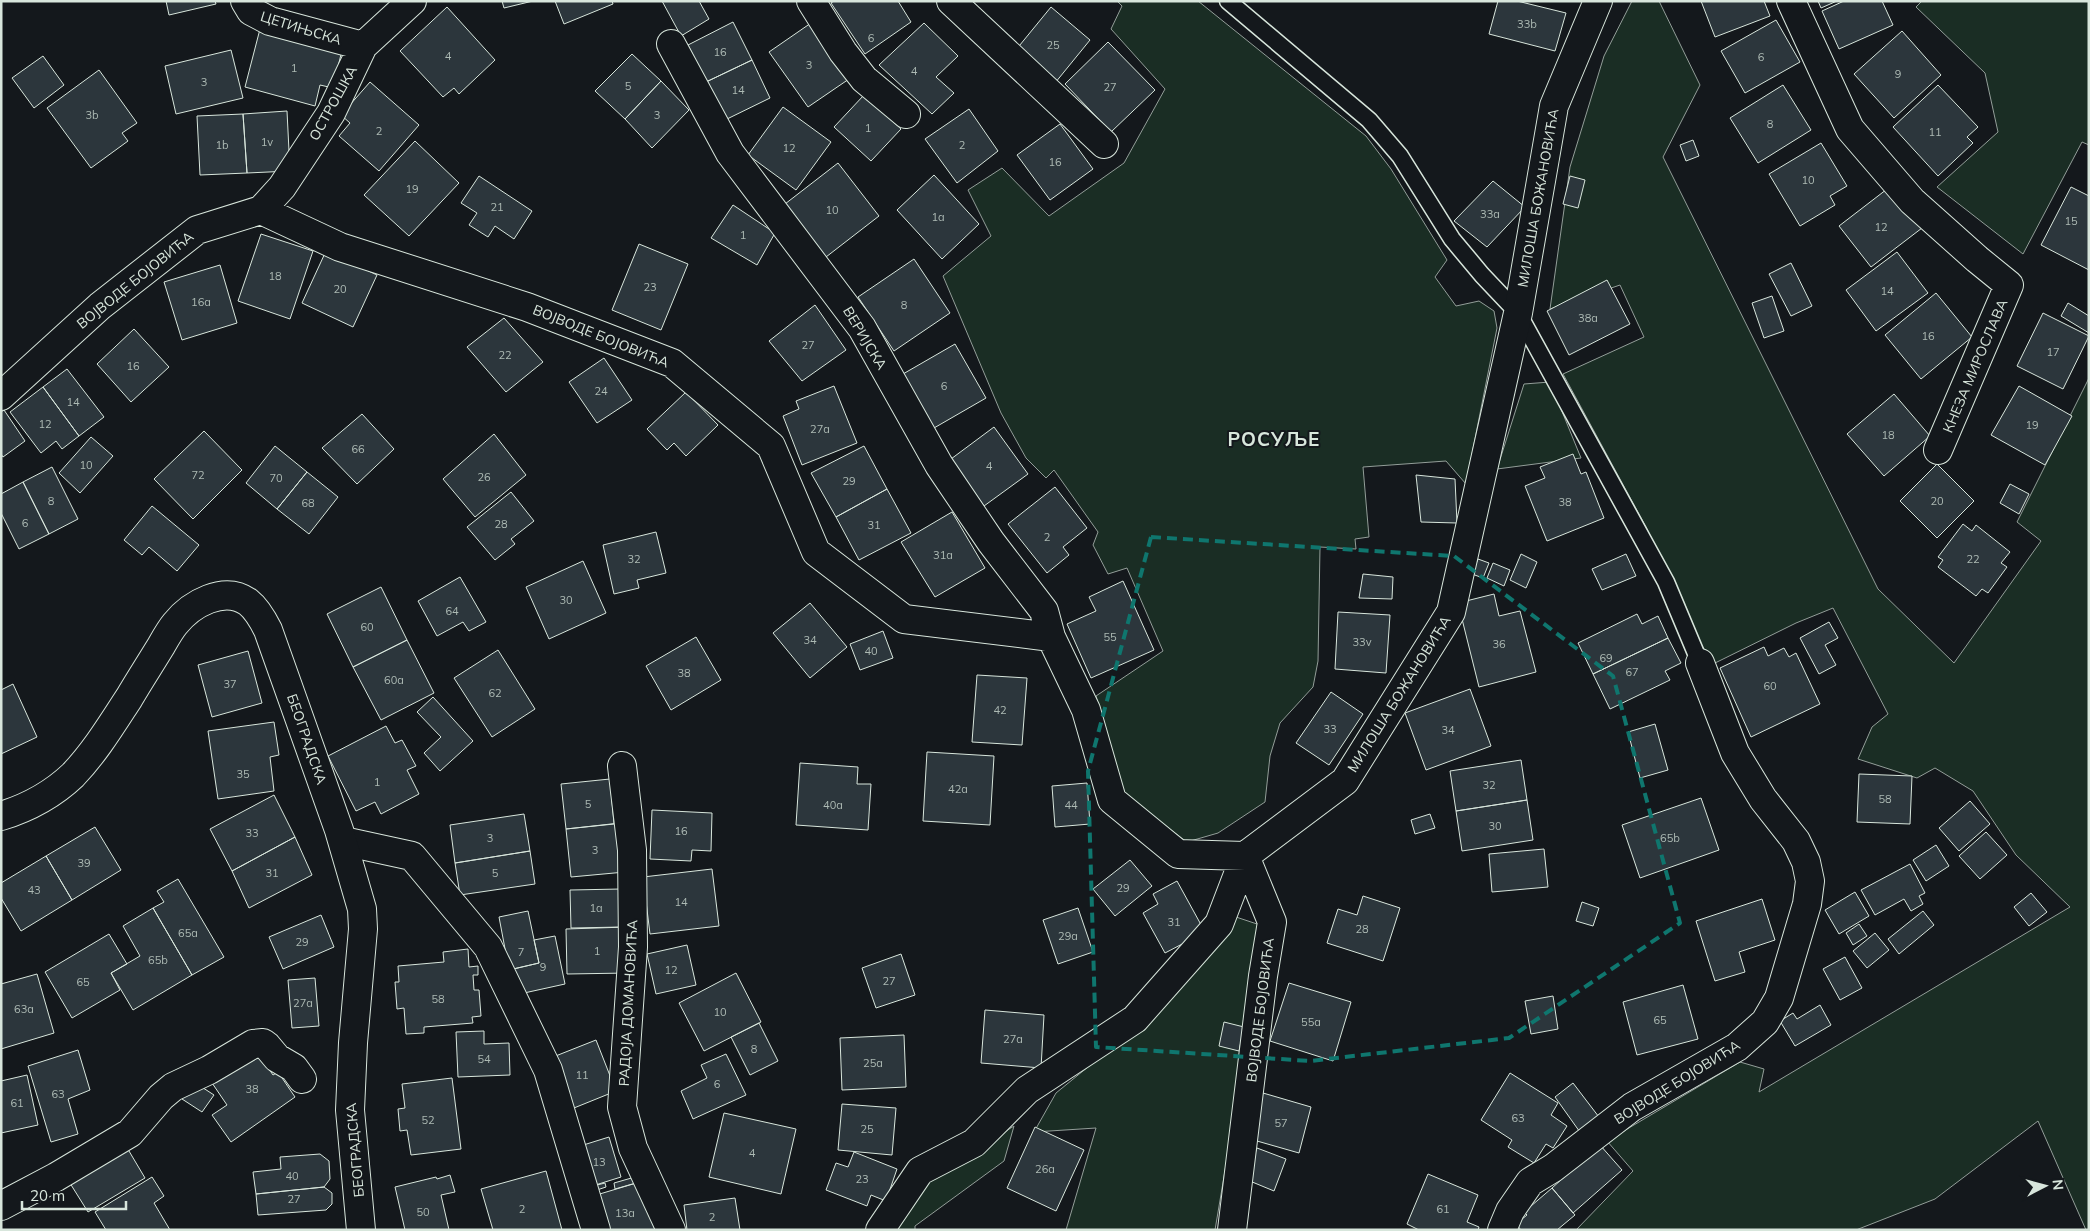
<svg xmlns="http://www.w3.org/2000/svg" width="2090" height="1231" viewBox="0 0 2090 1231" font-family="Mulish,sans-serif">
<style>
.green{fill:#1a2d24;stroke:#939e99}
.building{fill:#2c363c;stroke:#d8e6dc}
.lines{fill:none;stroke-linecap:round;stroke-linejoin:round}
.service-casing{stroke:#d8e6dc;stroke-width:19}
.minor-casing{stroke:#d8e6dc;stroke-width:30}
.tertiary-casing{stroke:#d8e6dc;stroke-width:30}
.service{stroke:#14181c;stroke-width:16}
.minor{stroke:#14181c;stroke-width:28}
.tertiary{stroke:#14181c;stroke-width:28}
.marked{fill:none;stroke:#0f766e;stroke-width:4;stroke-dasharray:10 6;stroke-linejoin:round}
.labels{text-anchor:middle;stroke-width:4;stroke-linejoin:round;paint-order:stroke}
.number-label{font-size:11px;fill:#adbab4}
.street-label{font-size:14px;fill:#d8e6dc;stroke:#14181c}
.district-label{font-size:19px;font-weight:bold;letter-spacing:1px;fill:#d8e6dc;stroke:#14181c}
</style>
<rect width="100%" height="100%" fill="#14181c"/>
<path class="green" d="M1117,1h81l168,135 25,33 56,91 -12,17 21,29 23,-5 15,10 3,17 -31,156 -20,-23 -83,6 6,70 -14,2 1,10 -36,-2 -2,114 -5,26 -33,36 -10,33 -5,46 -47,31 -31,9 -63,-47 -28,-99 67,-45 -36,-83 -19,6 -15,-29 5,-13 -44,-62 -8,8 -20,-20 -25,-45 -58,-137 48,-40 -23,-46 34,-22 47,48 75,-53 41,-74 -54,-60 11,-23z
M1632,1h27l41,84 -37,72 215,432 76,74 87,-122 -24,-19 72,-144v852h-3l-48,-109 -103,78 -79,31h-280l57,-59 -26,-30 133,-79 24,7 -5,23 311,-185 -54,-52 -43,-64 -38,-23 -18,10 -59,-19 14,-32 16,-13 -55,-106 -37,15 -85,42 -65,-138 -83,-153 81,-37 -24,-52 -70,24 20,-142 34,-111z
M1922,1h167v144l-7,-3 -59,112 -86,-67 61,-55 -13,-59 -69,-66z
M1550,382l31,76 -84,11 27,-85z
M1233,916l33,11 -51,303h-149l30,-102 -62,4 22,-39 86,-70z
M1014,1126l-10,35 -89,65v4h-30l42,-50z"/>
<path class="building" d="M166,1h49l1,3 -47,11z
M502,1h31l-29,7z
M555,1h57l1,3 -49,20z
M662,1h37l10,18 -28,17z
M834,1h64l13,21 -46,32 -34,-51z
M1498,1h19l49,12 -11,38 -66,-17z
M1701,1h63l6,15 -55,21z
M1818,1h19l-16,7z
M1844,1h38l11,24 -54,24 -17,-38z
M447,7l48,53 -36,34 -5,-6 -11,9 -43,-46z
M1051,7l39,33 -35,43 -40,-32z
M1776,20l24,42 -55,31 -24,-42z
M733,22l19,38 -46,22 -18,-37z
M811,23l38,56 -41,28 -39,-55z
M924,23l34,33 -22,21 18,16 -22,21 -53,-49z
M260,29l82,21 -9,38 -13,-3 -5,21 -70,-19z
M1902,31l39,44 -47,43 -40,-44z
M1108,42l47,48 -44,42 -46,-48z
M231,50l12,48 -67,16 -11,-48z
M632,54l29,27 -36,38 -30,-28z
M43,56l21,29 -30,23 -22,-30z
M752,60l18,38 -45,22 -19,-38z
M99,70l38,53 -15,10 6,8 -37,27 -44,-60z
M661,81l28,29 -37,38 -27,-29z
M370,82l49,43 -40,46 -40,-35 11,-13 -9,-8z
M1783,85l28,45 -53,33 -28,-45z
M1938,85l40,42 -11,10 6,6 -35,33 -45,-49z
M864,95l37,34 -30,32 -37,-34z
M783,107l48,35 -35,48 -48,-35z
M969,109l29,42 -41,32 -32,-44z
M287,111l3,60 -43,2 -4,-59z
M243,114l4,59 -47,2 -3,-59z
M1060,124l33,45 -43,31 -33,-45z
M1693,140l6,16 -13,5 -6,-16z
M415,141l44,42 -50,53 -45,-41z
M1821,143l26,43 -17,10 5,9 -35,21 -31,-52z
M838,163l41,53 -53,41 -41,-53z
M934,175l45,49 -37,35 -45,-49z
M479,176l53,35 -18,28 -19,-13 -7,11 -19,-12 8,-12 -16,-10z
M1570,176l15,4 -7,28 -15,-4z
M1493,181l32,26 -38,40 -33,-26z
M1891,186l31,42 -51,39 -32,-41z
M2071,187l18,9v74l-48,-25z
M733,205l42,28 -18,32 -46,-27z
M261,234l52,17 -23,68 -52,-18z
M639,244l49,20 -27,66 -49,-20z
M326,251l51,24 -24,52 -51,-24z
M1897,252l31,41 -52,38 -30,-41z
M914,259l36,54 -56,38 -36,-54z
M1791,263l21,43 -21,10 -22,-42z
M220,265l17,58 -55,17 -18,-58z
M1607,280l23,44 -61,31 -22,-44z
M1936,293l36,44 -51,42 -36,-44z
M1772,296l12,35 -20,7 -12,-35z
M2068,303l21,13v17l-28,-17z
M815,305l31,45 -44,31 -33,-40z
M2043,313l46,23 -26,53 -46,-23z
M504,318l39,44 -37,30 -39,-45z
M134,329l35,38 -38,35 -34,-38z
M955,344l31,54 -52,30 -31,-54z
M604,358l28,42 -35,23 -28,-41z
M67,369l37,48 -25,19 -36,-49z
M834,386l23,57 -55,22 -19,-49 16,-7 -3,-8z
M2019,386l53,30 -27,49 -54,-30z
M43,387l36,49 -17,13 -6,-8 -15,12 -31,-41z
M686,392l32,33 -32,31 -12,-13 -7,7 -20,-21z
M1894,394l36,42 -46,40 -37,-42z
M4,410l21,31 -22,16 -2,-3v-42z
M362,414l32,35 -37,35 -35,-36z
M994,427l34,47 -44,32 -33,-47z
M204,431l38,39 -49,49 -39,-40z
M494,434l32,41 -51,42 -32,-38z
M91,437l22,19 -33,37 -21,-20z
M275,446l32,26 -30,37 -31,-26z
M864,446l23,43 -51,28 -25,-44z
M1573,454l8,20 5,-2 18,46 -57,23 -22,-55 20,-8 -5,-11z
M1937,464l37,37 -37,37 -37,-37z
M52,467l26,52 -29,15 -26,-52z
M307,472l31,25 -29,37 -32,-25z
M1416,475l39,4 2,44 -36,-1z
M23,482l26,52 -30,15 -18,-36v-19z
M2010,484l19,10 -10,20 -19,-11z
M1055,487l32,41 -24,19 6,8 -22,18 -39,-49z
M887,489l24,44 -52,27 -23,-43z
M511,492l23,29 -23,18 4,5 -20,16 -28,-33z
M152,506l47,39 -22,26 -28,-24 -7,8 -18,-15z
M952,512l33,56 -50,29 -34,-55z
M1963,524l9,7 4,-6 34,27 -9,11 6,4 -19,26 -6,-4 -6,7 -38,-29 5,-7 -5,-3z
M656,532l10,41 -29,7 2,8 -25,6 -11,-49z
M1521,554l16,8 -11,26 -16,-8z
M1626,554l10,22 -34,14 -10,-21z
M1478,559l11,4 -6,15 -11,-4z
M583,561l23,52 -57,26 -23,-52z
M1493,563l17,7 -6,16 -17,-8z
M1363,574l30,3 -1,22 -33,-1z
M460,577l26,45 -17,9 -6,-9 -26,14 -19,-35z
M1123,581l31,69 -63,28 -24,-54 29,-13 -7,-14z
M381,587l26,53 -54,27 -26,-53z
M1494,594l5,22 21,-5 16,61 -57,15 -21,-84z
M810,603l37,44 -37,31 -37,-45z
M1338,612l52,3 -4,58 -51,-4z
M1637,614l5,10 16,-8 10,22 -75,36 -15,-31z
M1829,622l9,16 -13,7 11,20 -17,9 -19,-36z
M883,631l10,27 -33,12 -10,-26z
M696,637l25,43 -50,30 -25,-44z
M1668,638l13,25 -16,8 5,9 -60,29 -17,-35z
M407,640l27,53 -53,27 -28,-53z
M1764,647l4,9 16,-8 5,9 7,-4 24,51 -69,33 -31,-69z
M498,650l37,59 -43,28 -38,-59z
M248,651l14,52 -50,14 -14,-52z
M977,675l50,3 -5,67 -50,-3z
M13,684l24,53 -36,17v-64z
M1470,689l21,57 -65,24 -21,-57z
M1331,692l32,22 -34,51 -33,-22z
M433,697l40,44 -33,30 -16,-18 17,-16 -24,-25z
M274,722l5,33 -9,2 4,34 -56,8 -10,-68z
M1655,724l13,46 -28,8 -12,-46z
M386,726l9,17 7,-3 14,26 -9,4 12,24 -38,20 -6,-12 -19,9 -28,-55z
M927,752l67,4 -4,69 -67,-4z
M1521,760l6,40 -71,11 -6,-40z
M800,763l58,4 -1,17h14l-3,46 -72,-5z
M1859,774l53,2 -2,48 -53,-2z
M610,779l4,45 -48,5 -5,-45z
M1087,783l3,41 -35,3 -3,-41z
M274,795l21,42 -63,34 -22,-42z
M1701,798l18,52 -79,28 -18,-53z
M1527,800l6,40 -71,11 -6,-40z
M1970,801l20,23 -31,27 -20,-23z
M652,810l60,3 -1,38 -19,-1 -1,11 -41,-2z
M524,814l6,37 -75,12 -5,-38z
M1430,814l5,14 -20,6 -4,-14z
M620,823l5,49 -54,5 -5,-48z
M95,827l26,43 -49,30 -26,-44z
M1986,832l21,23 -27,24 -21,-23z
M295,837l17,38 -63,33 -17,-37z
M1936,845l13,21 -23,15 -13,-21z
M1544,849l4,38 -56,5 -3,-38z
M530,851l5,33 -75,11 -5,-32z
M46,856l26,44 -51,31 -20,-33v-15z
M1130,860l22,26 -37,30 -22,-27z
M1910,864l15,29 -6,3 4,8 -12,7 -7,-12 -29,16 -14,-25z
M712,869l7,57 -69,8 -7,-57z
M178,879l46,78 -32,18 -39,-67 11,-6 -7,-11z
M1177,881l28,51 -40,21 -22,-40 15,-9 -5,-10z
M621,889l1,38 -51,1 -1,-38z
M1855,892l14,24 -30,18 -14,-24z
M2031,893l16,19 -18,14 -15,-19z
M1363,896l37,12 -17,53 -56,-18 11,-34 19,6z
M1762,899l13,41 -36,12 6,20 -30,9 -19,-60z
M1582,902l17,6 -6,18 -17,-5z
M153,908l39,67 -59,35 -22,-37 29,-17 -17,-30z
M1078,908l15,44 -35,12 -15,-44z
M528,911l11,52 -30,7 -10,-53z
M1923,911l11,14 -35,29 -11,-15z
M321,915l13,32 -51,22 -14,-32z
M1859,924l8,12 -14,9 -7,-12z
M627,927l1,46 -61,1 -1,-45z
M1875,933l14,17 -22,18 -14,-17z
M109,934l18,30 -16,9 9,17 -48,28 -27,-46z
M555,936l10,48 -50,11 -6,-25 30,-7 -5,-23z
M687,945l9,40 -40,9 -9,-40z
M468,949l1,18 9,-1v9h-5l1,15h5l2,26 -9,1 1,6 -49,4v6l-18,1 -2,-26 -7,1 -2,-27h4l-1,-16 46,-4 -1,-10z
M901,954l14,41 -39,13 -14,-40z
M1845,957l17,31 -22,12 -17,-31z
M736,973l25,49 -57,29 -25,-48z
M37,974l17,59 -53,16v-65z
M315,978l4,48 -27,2 -4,-48z
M1289,983l62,19 -18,59 -63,-20z
M1683,985l15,54 -61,16 -14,-53z
M1553,996l5,33 -27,5 -6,-33z
M1820,1005l11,20 -36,21 -15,-25 13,-8 4,6z
M985,1010l59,5 -3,53 -60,-5z
M1224,1022l20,5 -5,24 -20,-5z
M759,1023l19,38 -28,14 -19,-38z
M484,1031v13l25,-1 1,32 -52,2 -2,-45z
M904,1035l2,52 -64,3 -2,-52z
M596,1040l20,51 -47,19 -21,-51z
M255,1048l18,27 5,-3 17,25 -64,45 -19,-27 15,-10 -17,-25z
M78,1050l12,40 -22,9 10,35 -27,8 -23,-76z
M726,1054l20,41 -53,24 -12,-28 26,-13 -6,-13z
M1510,1073l48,30 -7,12 16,11 -14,22 -7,-4 -12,19 -26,-16 4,-7 -31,-20z
M27,1075l11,50 -37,8v-52z
M452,1078l9,71 -50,6 -4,-25 -7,1 -2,-22 7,-1 -3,-24z
M194,1082l20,13 -12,17 -20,-13z
M1573,1083l29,38 -20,14 -27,-38z
M1263,1093l48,14 -12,46 -49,-14z
M842,1104l54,4 -4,47 -54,-5z
M724,1113l72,16 -15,65 -72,-17z
M1035,1127l49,23 -28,61 -49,-23z
M609,1137l12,40 -32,10 -12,-40z
M1600,1145l22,25 -49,43 -21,-25z
M126,1146l19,32 -57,34 -20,-32z
M1257,1148l29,11 -12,32 -29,-12z
M854,1152l43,17 -11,32 -15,-6 -4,11 -41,-16 10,-27 12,4z
M320,1154l9,7 1,18 -6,8 -68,7 -3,-22 28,-3 -1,-12z
M546,1171l16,59h-69l-12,-41z
M1428,1174l50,21 -11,27 12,5 -1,3h-59l-12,-6z
M450,1175l5,17 -14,3 8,35h-44l-10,-43 41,-10 1,2z
M642,1175l1,6 -28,8 -1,-6z
M152,1177l12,19 -10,7 16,27h-64l-11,-18z
M643,1181l14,49h-54l-10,-34z
M605,1183l1,4 -15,5 -2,-5z
M324,1187l8,6v11l-6,6 -68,5 -2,-21z
M1552,1188l23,27 -18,15h-36l-5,-6 11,-9 -3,-3z
M735,1198l5,32h-53l-3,-25z"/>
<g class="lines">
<g class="service-casing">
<path id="service" d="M1228,1l141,119 31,36 52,83 30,36 36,38 148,269 34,81"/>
</g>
<g class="minor-casing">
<path id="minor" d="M245,1l6,10 19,10 93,25
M811,1l32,51 21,27 42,35
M951,1l153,143
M1791,1l59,128 62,72 65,58 32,26 -71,165
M671,44l59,109 132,175 77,137 52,77 53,69 7,26
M261,210l21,-23 49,-74 32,-67 49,-45
M1,396l99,-90 97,-76 64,-20 79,37 187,60 145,56 99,83 45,106 88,67 147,18 35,73 26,90 66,54 67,2 27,66 -9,54 -31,254
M622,766l10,84 1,97 -11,160 11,41 38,82
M343,841l69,15 76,91 60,123 48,160
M1,1206l55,-29 74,-44 31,-36 12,-10 36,-17 44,-26 10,-1 4,3 10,12 17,10 8,11
M880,1230l40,-59 54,-28 53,-53 108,-71 84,-95 26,-68 100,-75 106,-169 67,-299 36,-207 44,-105
M1502,1230l8,-19 20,-29 23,-14 79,-61 105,-60 28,-25 14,-24 28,-94 3,-23 -4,-19 -10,-21 -33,-42 -28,-46 -35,-90"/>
</g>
<g class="tertiary-casing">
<path id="tertiary" d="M1,816c26,-8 52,-22 72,-41 22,-23 39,-51 56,-77 10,-17 21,-34 32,-52 4,-7 9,-16 14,-22 16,-20 49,-39 73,-22 9,7 15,18 20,28l71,200 23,79 1,20 -10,114 -3,67 11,120"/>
</g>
<use href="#service" class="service"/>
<use href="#minor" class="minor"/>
<use href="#tertiary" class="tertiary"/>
</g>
<path class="marked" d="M1151,537l303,19 159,120 67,247 -171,115 -199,23 -214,-14 -8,-276z"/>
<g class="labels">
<g class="number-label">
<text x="1527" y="28">33b</text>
<text x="871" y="42">6</text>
<text x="1053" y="49">25</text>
<text x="720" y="56">16</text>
<text x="448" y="60">4</text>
<text x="1761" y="61">6</text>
<text x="809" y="69">3</text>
<text x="294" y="72">1</text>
<text x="914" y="75">4</text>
<text x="1898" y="78">9</text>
<text x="204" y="86">3</text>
<text x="628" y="90">5</text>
<text x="1110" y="91">27</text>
<text x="738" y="94">14</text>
<text x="92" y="119">3b</text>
<text x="657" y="119">3</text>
<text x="1770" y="128">8</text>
<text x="868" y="132">1</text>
<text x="379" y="135">2</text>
<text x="1935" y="136">11</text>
<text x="267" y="146">1v</text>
<text x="222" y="149">1b</text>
<text x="962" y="149">2</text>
<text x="789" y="152">12</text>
<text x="1055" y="166">16</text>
<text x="1808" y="184">10</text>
<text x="412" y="193">19</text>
<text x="497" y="211">21</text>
<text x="832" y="214">10</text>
<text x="1490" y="218">33a</text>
<text x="938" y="221">1a</text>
<text x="2071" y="225">15</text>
<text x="1881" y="231">12</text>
<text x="743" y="239">1</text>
<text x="275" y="280">18</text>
<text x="650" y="291">23</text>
<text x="340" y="293">20</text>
<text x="1887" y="295">14</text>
<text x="201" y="306">16a</text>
<text x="904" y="309">8</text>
<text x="1588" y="322">38a</text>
<text x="1928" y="340">16</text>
<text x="808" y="349">27</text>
<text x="2053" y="356">17</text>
<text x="505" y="359">22</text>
<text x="133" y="370">16</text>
<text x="944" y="390">6</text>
<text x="601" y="395">24</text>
<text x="73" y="406">14</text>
<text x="45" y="428">12</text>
<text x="2032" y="429">19</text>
<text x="820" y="433">27a</text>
<text x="1888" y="439">18</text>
<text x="358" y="453">66</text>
<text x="86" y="469">10</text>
<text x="989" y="470">4</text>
<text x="198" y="479">72</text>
<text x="484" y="481">26</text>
<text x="276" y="482">70</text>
<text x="849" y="485">29</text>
<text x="51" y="505">8</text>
<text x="1937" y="505">20</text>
<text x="1565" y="506">38</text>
<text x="308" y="507">68</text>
<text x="25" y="527">6</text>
<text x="501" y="528">28</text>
<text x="874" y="529">31</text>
<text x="1047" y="541">2</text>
<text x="943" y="559">31a</text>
<text x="634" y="563">32</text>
<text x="1973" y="563">22</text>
<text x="566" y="604">30</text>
<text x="452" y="615">64</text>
<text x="367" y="631">60</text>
<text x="1110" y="641">55</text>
<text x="810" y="644">34</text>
<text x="1362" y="646">33v</text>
<text x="1499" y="648">36</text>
<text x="871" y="655">40</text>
<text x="1606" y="662">69</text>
<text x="1632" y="676">67</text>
<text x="684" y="677">38</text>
<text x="394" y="684">60a</text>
<text x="230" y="688">37</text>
<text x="1770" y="690">60</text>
<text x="495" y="697">62</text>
<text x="1000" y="714">42</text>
<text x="1330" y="733">33</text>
<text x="1448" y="734">34</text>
<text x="243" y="778">35</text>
<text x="377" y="786">1</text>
<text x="1489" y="789">32</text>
<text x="958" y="793">42a</text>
<text x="1885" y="803">58</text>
<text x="588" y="808">5</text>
<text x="833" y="809">40a</text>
<text x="1071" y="809">44</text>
<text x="1495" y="830">30</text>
<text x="681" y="835">16</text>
<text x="252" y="837">33</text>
<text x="490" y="842">3</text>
<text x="1670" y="842">65b</text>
<text x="595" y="854">3</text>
<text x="84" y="867">39</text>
<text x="272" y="877">31</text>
<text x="495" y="877">5</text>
<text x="1123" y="892">29</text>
<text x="34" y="894">43</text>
<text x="681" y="906">14</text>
<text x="596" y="912">1a</text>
<text x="1174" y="926">31</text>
<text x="1362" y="933">28</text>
<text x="188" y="937">65a</text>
<text x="1068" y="940">29a</text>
<text x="302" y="946">29</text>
<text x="597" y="955">1</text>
<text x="521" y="956">7</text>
<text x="158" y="964">65b</text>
<text x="543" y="971">9</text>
<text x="671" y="974">12</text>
<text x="889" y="985">27</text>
<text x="83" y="986">65</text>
<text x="438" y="1003">58</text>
<text x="303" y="1007">27a</text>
<text x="24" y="1013">63a</text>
<text x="720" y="1016">10</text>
<text x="1660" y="1024">65</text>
<text x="1311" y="1026">55a</text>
<text x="1013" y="1043">27a</text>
<text x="754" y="1053">8</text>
<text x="484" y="1063">54</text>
<text x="873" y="1067">25a</text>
<text x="582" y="1079">11</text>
<text x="717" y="1088">6</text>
<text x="252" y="1093">38</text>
<text x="58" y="1098">63</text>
<text x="17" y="1107">61</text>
<text x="1518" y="1122">63</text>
<text x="428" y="1124">52</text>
<text x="1281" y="1127">57</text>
<text x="867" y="1133">25</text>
<text x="752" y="1157">4</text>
<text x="599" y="1166">13</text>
<text x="1045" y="1173">26a</text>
<text x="292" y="1180">40</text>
<text x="862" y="1183">23</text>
<text x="294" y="1203">27</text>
<text x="522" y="1213">2</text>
<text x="1443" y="1213">61</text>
<text x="423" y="1216">50</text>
<text x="625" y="1217">13a</text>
<text x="712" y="1221">2</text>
</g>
<g class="street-label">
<text transform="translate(301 28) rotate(17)" y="5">ЦЕТИЊСКА</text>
<text transform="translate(333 103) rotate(-61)" y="5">ОСТРОШКА</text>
<text transform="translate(1538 198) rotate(-80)" y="5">МИЛОША БОЖАНОВИЋА</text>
<text transform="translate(135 280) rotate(-39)" y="5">ВОЈВОДЕ БОЈОВИЋА</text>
<text transform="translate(601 336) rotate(22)" y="5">ВОЈВОДЕ БОЈОВИЋА</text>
<text transform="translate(865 338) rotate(59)" y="5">ВЕРИЈСКА</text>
<text transform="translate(1975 366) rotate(-67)" y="5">КНЕЗА МИРОСЛАВА</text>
<text transform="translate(1399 694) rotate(-58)" y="5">МИЛОША БОЖАНОВИЋА</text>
<text transform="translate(307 739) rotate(71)" y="5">БЕОГРАДСКА</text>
<text transform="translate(628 1003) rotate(-87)" y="5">РАДОЈА ДОМАНОВИЋА</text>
<text transform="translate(1260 1010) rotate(-83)" y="5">ВОЈВОДЕ БОЈОВИЋА</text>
<text transform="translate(1677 1082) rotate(-32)" y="5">ВОЈВОДЕ БОЈОВИЋА</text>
<text transform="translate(355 1150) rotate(-95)" y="5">БЕОГРАДСКА</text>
</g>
<g class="district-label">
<text x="1274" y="446">РОСУЉЕ</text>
</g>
</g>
<rect width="2090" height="1231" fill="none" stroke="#d8e6dc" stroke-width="5"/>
<g transform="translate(2045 1186) rotate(84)" stroke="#14181c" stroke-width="4" paint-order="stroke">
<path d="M0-4L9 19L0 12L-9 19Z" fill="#d8e6dc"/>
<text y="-8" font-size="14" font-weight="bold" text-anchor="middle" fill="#d8e6dc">N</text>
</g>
<path d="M22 1201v8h104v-8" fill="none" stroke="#d8e6dc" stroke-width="2.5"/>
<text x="30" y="1201" font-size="15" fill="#d8e6dc" stroke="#14181c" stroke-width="4" paint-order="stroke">20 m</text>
</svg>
